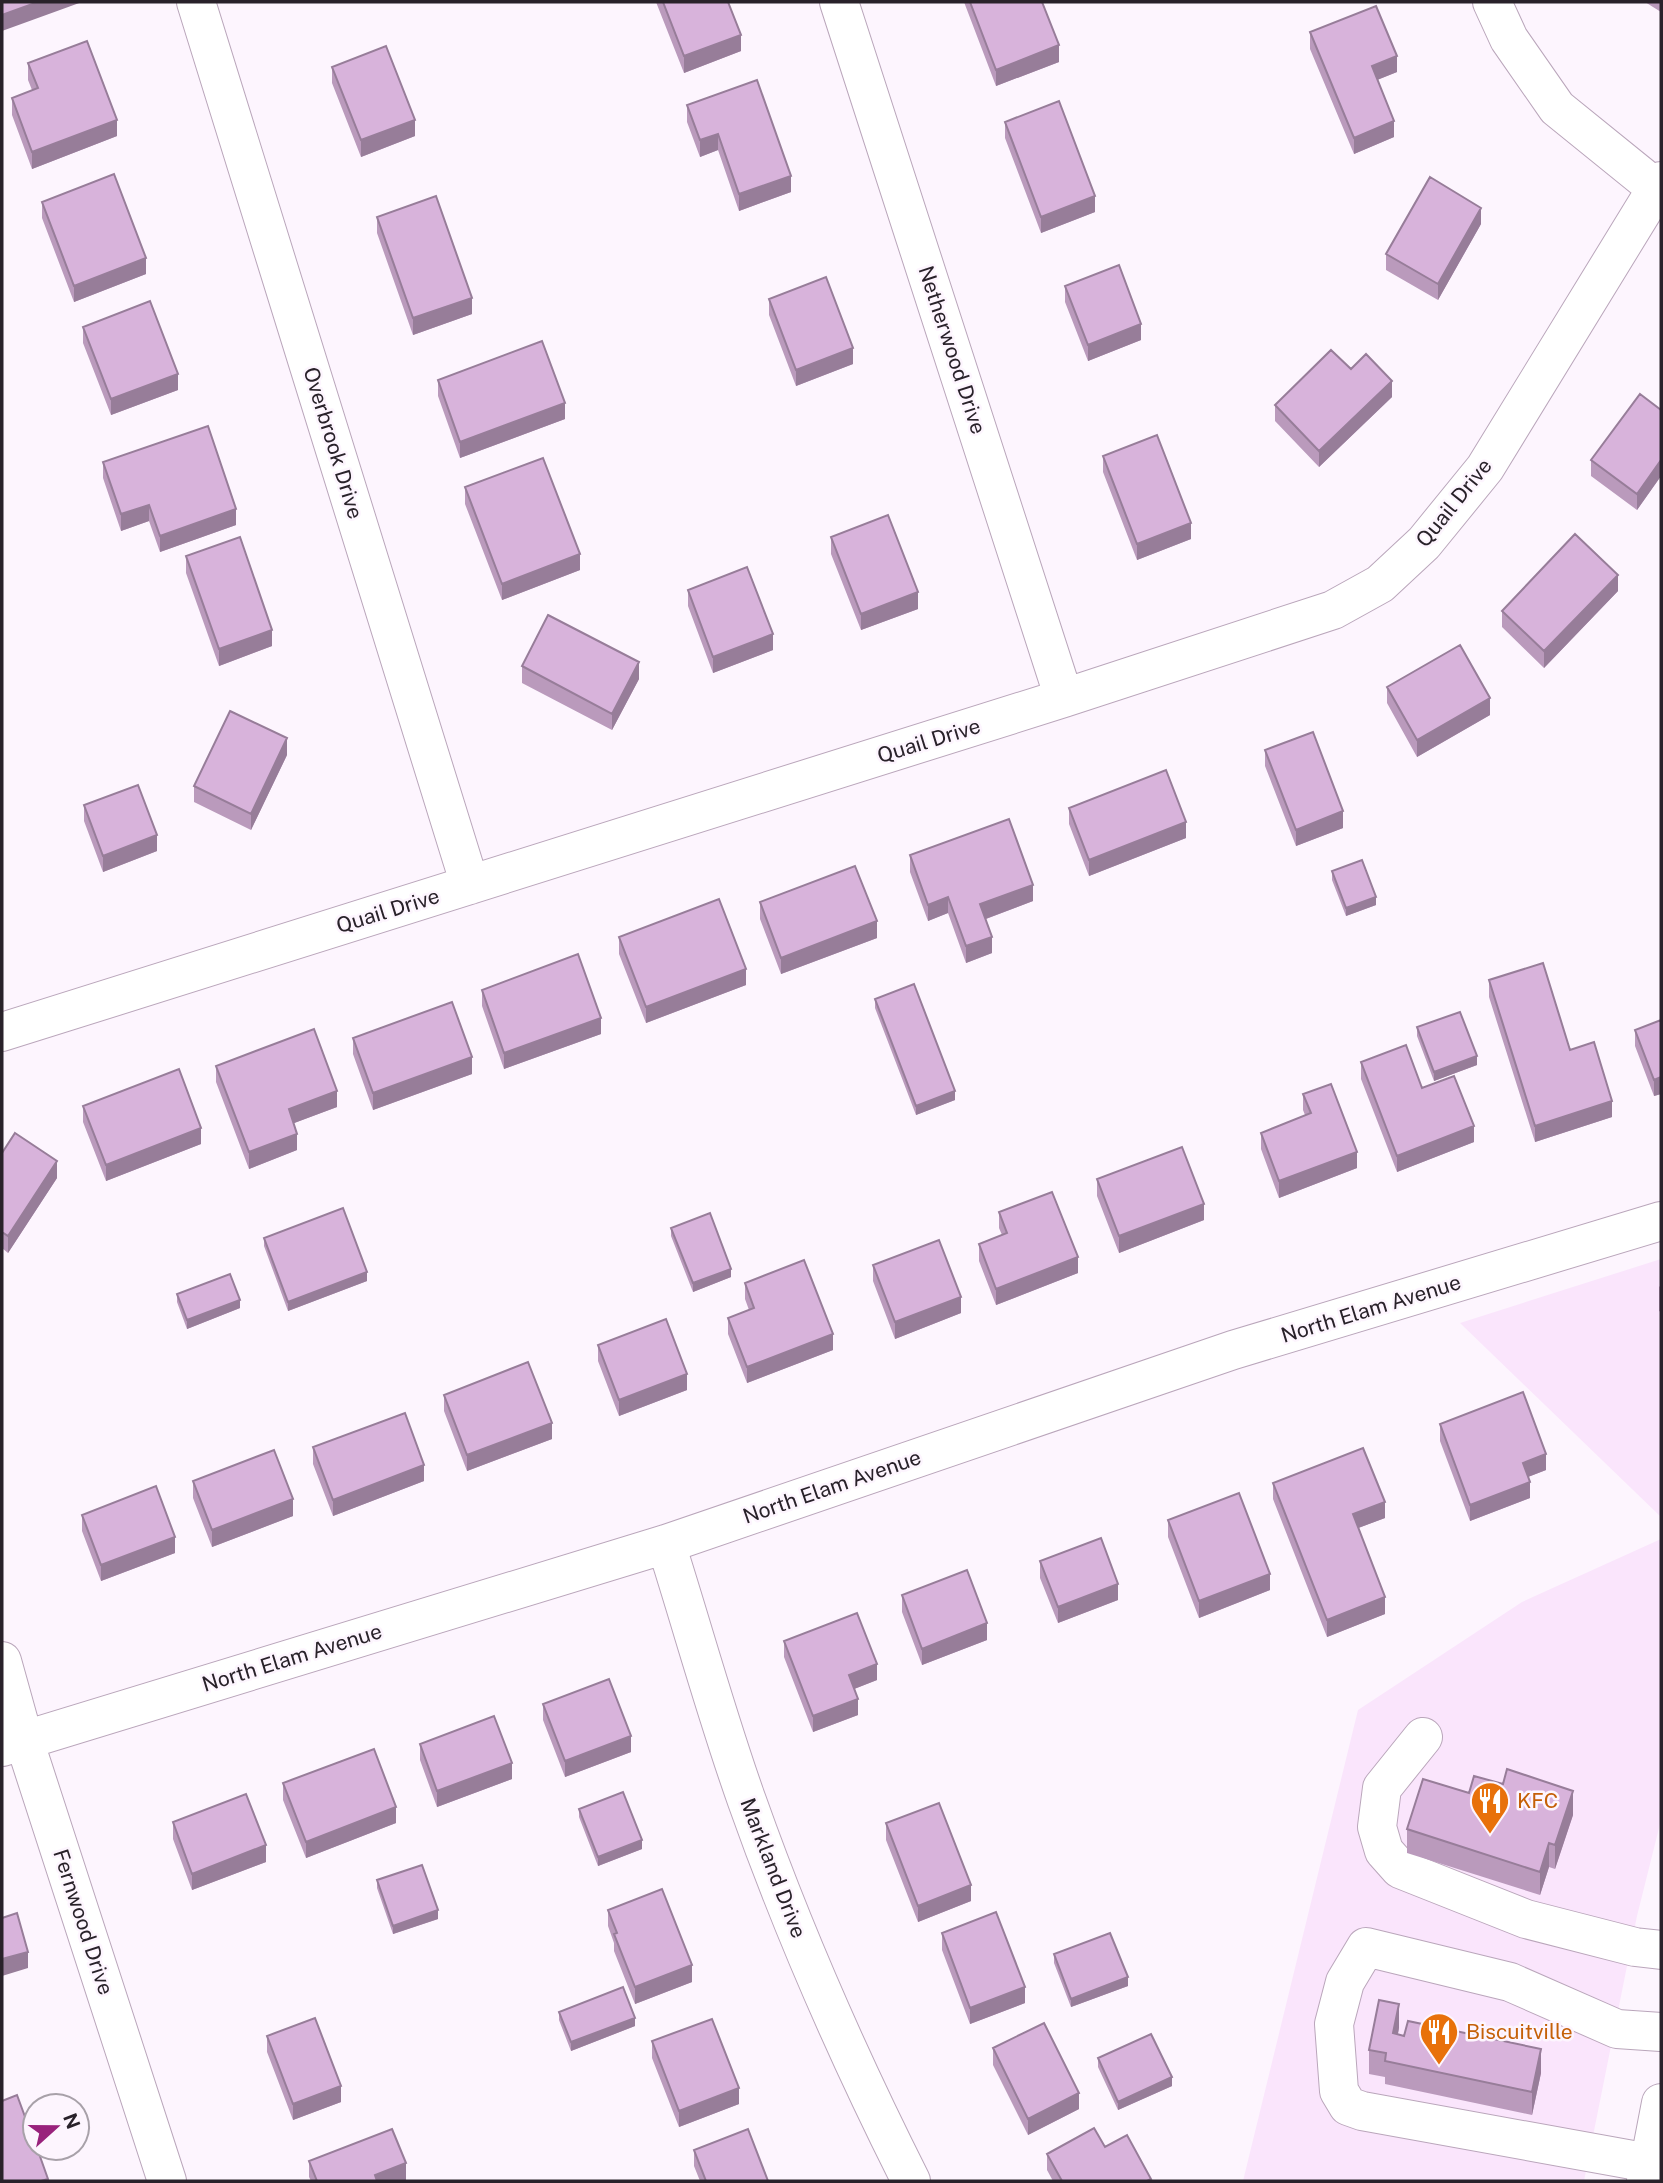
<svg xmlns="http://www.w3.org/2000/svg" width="1663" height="2183" viewBox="0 0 1663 2183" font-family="'Public Sans',sans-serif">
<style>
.built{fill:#fae5fc}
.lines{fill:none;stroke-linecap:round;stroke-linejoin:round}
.minor-casing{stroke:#baa6bb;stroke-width:40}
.major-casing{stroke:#baa6bb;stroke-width:40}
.minor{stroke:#fff;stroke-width:38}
.major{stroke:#fff;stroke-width:38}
.wall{fill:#ba9abc}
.shaded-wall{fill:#977d99}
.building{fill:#d8b3db;stroke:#977d99;stroke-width:2}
.labels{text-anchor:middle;stroke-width:5;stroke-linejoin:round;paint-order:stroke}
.street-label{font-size:21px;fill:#29222a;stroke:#fdf5fe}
.food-label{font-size:21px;fill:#c56008;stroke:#fdf5fe;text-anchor:start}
</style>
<rect width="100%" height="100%" fill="#fdf5fe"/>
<path class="built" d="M1661,1259v258l-201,-194z
M1661,1539v281l-24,96 -53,265h-341l115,-471 164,-108z"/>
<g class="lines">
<g class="minor-casing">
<path id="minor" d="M196,2l274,883
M839,2l225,696
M1492,2l17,37 48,69 100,81
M2,1032l1062,-334 269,-88 47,-26 44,-41 61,-75 176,-287
M666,1544c27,85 51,173 81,257 46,130 102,257 164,380
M2,1661l22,79 143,441
M1423,1737l-41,51 -5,39 7,24 16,18 126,50 109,28 26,3
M2,1747l664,-203 567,-194 428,-129
M1649,2163l-287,-52 -14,-5 -9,-15 -5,-67 11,-42 21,-35 144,35 107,47 44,3"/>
</g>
<g class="major-casing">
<path id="major" d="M1646,2181l15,-78"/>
</g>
<use href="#minor" class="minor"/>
<use href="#major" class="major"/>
</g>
<path class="wall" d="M656,2h72l13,49 -57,22z
M964,2h78l17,60 -63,24z
M1645,2h16v10z
M1310,32l87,40 -20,8 17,57 -40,17 -44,-105z
M28,63l89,73 -85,33 -20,-54v-17l20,-8 -4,-10z
M332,67l83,69 -54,21 -29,-74z
M687,105l104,87 -52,19 -21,-61 -18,7 -13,-35z
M1005,122l90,90 -54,21 -36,-95z
M42,202l104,72 -72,28 -32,-84z
M377,217l95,97 -59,21 -36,-102z
M1481,224l-43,76 -52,-30v-16z
M1065,286l76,54 -53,21 -23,-59z
M769,299l84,65 -57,22 -27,-71z
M83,327l95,63 -67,25 -28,-72z
M1351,369l41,28 -73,70 -44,-46v-16z
M438,380l127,39 -105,39 -22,-62z
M1661,410v66l-24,34 -46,-34v-16z
M1103,456l88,83 -54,21 -34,-88z
M103,462l133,63 -76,27 -11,-31 -28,10 -18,-53z
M465,487l115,83 -78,30 -37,-96z
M831,537l87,72 -57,21 -30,-76z
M186,556l86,90 -53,20 -33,-93z
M688,590l85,60 -60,23 -25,-67z
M1618,591l-74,77 -42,-41v-16z
M522,666l117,13 -27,51 -90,-47z
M1387,687l103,28 -73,42 -30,-54z
M1265,750l78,78 -47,18 -31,-80z
M287,755l-36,75 -57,-28v-16z
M84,805l73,46 -54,21 -19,-51z
M1069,808l117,30 -97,38 -20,-52z
M910,855l123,46 -47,18 6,34 -26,10 -18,-50 -20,8 -18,-49z
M1332,871l44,34 -30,11 -14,-36z
M760,902l117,36 -96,36 -21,-55z
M619,937l127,48 -100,38 -27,-69z
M1489,980l81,70 42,67 -77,25 -46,-145z
M482,990l119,44 -97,35 -22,-63z
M875,999l80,101 -39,15 -41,-107z
M1661,1020v74l-7,2 -19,-50v-16z
M1417,1027l60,38 -43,16 -17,-45z
M353,1038l119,36 -99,36 -20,-56z
M1361,1062l61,26 52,54 -77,30 -36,-93z
M216,1066l121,41 -43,16 3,27 -48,19 -33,-87z
M1303,1094l54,74 -78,30 -18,-49v-16l44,-18 -2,-5z
M83,1106l118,38 -95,37 -23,-59z
M2,1153l55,25 -49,75 -6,-5z
M1097,1179l107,41 -85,33 -22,-57z
M999,1212l79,61 -82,32 -17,-44v-17l23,-9 -3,-7z
M671,1228l60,49 -38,15 -22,-56z
M264,1238l103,43 -79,30 -24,-65z
M873,1265l88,48 -66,26 -22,-58z
M745,1283l88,67 -86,33 -19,-49v-16l21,-8 -4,-11z
M1661,1285v27l-2,-1v-24z
M177,1294l63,14 -53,21 -10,-27z
M598,1345l89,45 -68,26 -21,-55z
M444,1395l108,44 -85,32 -23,-60z
M1440,1424l106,46 -18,7 2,21 -60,23 -30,-80z
M313,1447l111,34 -91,35 -20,-52z
M193,1481l100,35 -81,31 -19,-49z
M1273,1483l112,35 -27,10 27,86 -58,23 -54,-138z
M82,1515l93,38 -74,28 -19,-50z
M1168,1520l102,70 -71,28 -31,-81z
M1040,1561l78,39 -60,23 -18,-45z
M902,1595l85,45 -65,25 -20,-53z
M784,1641l93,39 -23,9 4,26 -45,17 -29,-75z
M543,1704l88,48 -66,25 -22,-57z
M420,1744l92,35 -75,28 -17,-47z
M283,1783l113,40 -90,35 -23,-58z
M1469,1793l104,22 -18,54 -6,-2 -9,28 -133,-42v-24z
M579,1809l63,40 -44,17 -19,-49z
M173,1822l93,40 -74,28 -19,-51z
M886,1823l85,78 -53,21 -32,-82z
M377,1880l61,39 -45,15 -16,-46z
M608,1910l84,72 -57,22 -21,-53v-8l-6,-17z
M942,1933l83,70 -55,21 -28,-74z
M1054,1954l74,32 -57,21 -17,-44z
M559,2012l76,14 -64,25 -12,-31z
M1399,2028l-1,6 143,39 -9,42 -147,-31v-7l-16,-3v-24z
M267,2036l74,66 -48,18 -26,-68z
M652,2041l87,63 -60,23 -27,-69z
M993,2048l86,61 -51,26 -35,-70z
M1098,2058l74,28 -54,24 -20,-43z
M694,2150l74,31h-68l-6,-15z
M1047,2154l104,27h-98l-6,-11z
M309,2161l97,19 -4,1h-91l-2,-4z"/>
<path class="shaded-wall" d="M38,2h44l-80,29v-16z
M741,35v16l-57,22v-17z
M1059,45v17l-63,24v-16z
M1397,56v16l-25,10v-16z
M117,120v16l-85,33v-17z
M415,120v16l-54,21v-17z
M1394,121v16l-40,17v-16z
M718,134v16l-18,7v-17z
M791,176v16l-52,19v-17z
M1095,196v16l-54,21v-16z
M1481,208v16l-43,76v-16z
M146,258v16l-72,28v-16z
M472,298v16l-59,21v-17z
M1141,324v16l-53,21v-16z
M853,348v16l-57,22v-16z
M178,374v16l-67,25v-16z
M1392,381v16l-73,70v-16z
M565,403v16l-105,39v-16z
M1661,460v16l-24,34v-16z
M149,505v16l-28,10v-17z
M236,509v16l-76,27v-16z
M1191,523v16l-54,21v-16z
M580,554v16l-78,30v-16z
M1618,575v16l-74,77v-17z
M918,592v17l-57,21v-16z
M272,630v16l-53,20v-17z
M773,634v16l-60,23v-16z
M639,662v17l-27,51v-16z
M1490,698v17l-73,42v-17z
M287,738v17l-36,75v-16z
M1343,811v17l-47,18v-16z
M1186,822v16l-97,38v-16z
M157,835v16l-54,21v-16z
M1033,885v16l-53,20v-17z
M948,897v16l-20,8v-16z
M1376,897v8l-30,11v-8z
M877,921v17l-96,36v-16z
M992,937v16l-26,10v-17z
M746,969v16l-100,38v-16z
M601,1018v16l-97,35v-16z
M1477,1056v9l-43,16v-9z
M472,1057v17l-99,36v-17z
M1661,1077v17l-7,2v-16z
M337,1091v16l-48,18v-16z
M955,1091v9l-39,15v-9z
M1612,1101v16l-77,25v-16z
M1474,1126v16l-77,30v-16z
M201,1128v16l-95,37v-16z
M297,1134v16l-48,19v-17z
M1357,1152v16l-78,30v-17z
M57,1161v17l-49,75v-17z
M1204,1204v16l-85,33v-17z
M1078,1257v16l-82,32v-16z
M731,1269v8l-38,15v-9z
M367,1272v9l-79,30v-9z
M961,1297v16l-66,26v-17z
M240,1300v8l-53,21v-9z
M833,1334v16l-86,33v-16z
M687,1374v16l-68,26v-16z
M552,1423v16l-85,32v-16z
M1546,1454v16l-23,9v-16z
M424,1465v16l-91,35v-16z
M1530,1482v16l-60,23v-16z
M293,1499v17l-81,31v-17z
M1385,1502v16l-32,12v-16z
M175,1537v16l-74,28v-16z
M1270,1574v16l-71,28v-17z
M1118,1584v16l-60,23v-16z
M1385,1597v17l-58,23v-17z
M987,1623v17l-65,25v-16z
M877,1664v16l-28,11v-16z
M858,1699v16l-45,17v-16z
M631,1736v16l-66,25v-16z
M512,1763v16l-75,28v-16z
M1573,1791v24l-18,54v-24z
M396,1807v16l-90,35v-16z
M642,1840v9l-44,17v-9z
M1549,1843v24l-9,28v-23z
M266,1845v17l-74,28v-16z
M971,1885v16l-53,21v-16z
M438,1910v9l-45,15v-8z
M28,1952v16l-26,8v-17z
M692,1965v17l-57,22v-17z
M1128,1977v9l-57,21v-8z
M1025,1987v16l-55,21v-16z
M1399,2004v24l-6,29v-24z
M635,2018v8l-64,25v-9z
M1541,2049v24l-9,42v-23z
M1172,2077v9l-54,24v-8z
M341,2086v16l-48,18v-16z
M739,2088v16l-60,23v-16z
M1079,2093v16l-51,26v-16z
M406,2163v17l-4,1h-27v-6z"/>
<path class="building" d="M2,2h36l-36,13z
M663,2h65l13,33 -57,21z
M970,2h72l17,43 -63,25z
M1376,6l21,50 -25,10 22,55 -40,17 -44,-106z
M87,41l30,79 -85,32 -20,-54 26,-10 -10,-25z
M386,46l29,74 -54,20 -29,-73z
M757,80l34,96 -52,18 -21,-60 -18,6 -13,-35z
M1059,101l36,95 -54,21 -36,-95z
M114,174l32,84 -72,28 -32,-84z
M1430,177l51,31 -43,76 -52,-30z
M436,196l36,102 -59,20 -36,-101z
M1119,265l22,59 -53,21 -23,-59z
M826,277l27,71 -57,22 -27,-71z
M150,301l28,73 -67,25 -28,-72z
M542,341l23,62 -105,39 -22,-62z
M1331,350l20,19 15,-15 26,27 -73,70 -44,-46z
M1640,394l21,16v50l-24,34 -46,-34z
M208,426l28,83 -76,27 -11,-31 -28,9 -18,-52z
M1157,435l34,88 -54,21 -34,-88z
M543,458l37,96 -78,30 -37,-97z
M888,515l30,77 -57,22 -30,-77z
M1575,534l43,41 -74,76 -42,-40z
M240,537l32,93 -53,19 -33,-93z
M747,567l26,67 -60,23 -25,-67z
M548,615l91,47 -27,52 -90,-48z
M1460,645l30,53 -73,42 -30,-53z
M230,711l57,27 -36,76 -57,-28z
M1313,732l30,79 -47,19 -31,-80z
M1166,770l20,52 -97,38 -20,-52z
M138,785l19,50 -54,21 -19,-51z
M1009,819l24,66 -53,19 12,33 -26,9 -18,-49 -20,8 -18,-50z
M1362,860l14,37 -30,11 -14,-37z
M855,866l22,55 -96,37 -21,-56z
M719,899l27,70 -100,38 -27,-70z
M578,954l23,64 -97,35 -22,-63z
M1543,963l27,87 24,-8 18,59 -77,25 -46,-146z
M914,984l41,107 -39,15 -41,-107z
M452,1002l20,55 -99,36 -20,-55z
M1460,1012l17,44 -43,16 -17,-45z
M1661,1020v57l-7,3 -19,-50z
M314,1029l23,62 -48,18 8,25 -48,18 -33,-86z
M1406,1045l16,43 32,-12 20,50 -77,30 -36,-94z
M179,1069l22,59 -95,37 -23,-59z
M1331,1084l26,68 -78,29 -18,-48 50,-20 -8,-19z
M15,1133l42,28 -49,75 -6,-4v-79z
M1182,1147l22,57 -85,32 -22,-57z
M1052,1192l26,65 -82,32 -17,-45 28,-11 -8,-21z
M343,1208l24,64 -79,30 -24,-64z
M710,1213l21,56 -38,14 -22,-55z
M939,1240l22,57 -66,25 -22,-57z
M804,1260l29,74 -86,33 -19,-49 26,-10 -9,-25z
M230,1274l10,26 -53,20 -10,-26z
M666,1319l21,55 -68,26 -21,-55z
M528,1362l24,61 -85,32 -23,-60z
M1523,1392l23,62 -23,9 7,19 -60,23 -30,-81z
M405,1413l19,52 -91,35 -20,-53z
M1363,1448l22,54 -32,12 32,83 -58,23 -54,-137z
M274,1450l19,49 -81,31 -19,-49z
M156,1486l19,51 -74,28 -19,-50z
M1239,1493l31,81 -71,27 -31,-81z
M1101,1538l17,46 -60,23 -18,-46z
M967,1570l20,53 -65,26 -20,-54z
M857,1613l20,51 -28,11 9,24 -45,17 -29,-75z
M609,1679l22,57 -66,25 -22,-57z
M494,1716l18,47 -75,28 -17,-47z
M374,1749l22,58 -90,35 -23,-59z
M1507,1769l66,22 -18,54 -6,-2 -9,29 -133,-43 16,-50 46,14 5,-17 29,8z
M623,1792l19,48 -44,17 -19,-48z
M246,1794l20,51 -74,29 -19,-52z
M939,1803l32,82 -53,21 -32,-83z
M422,1865l16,45 -45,16 -16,-46z
M662,1889l30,76 -57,22 -21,-53 3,-1 -9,-23z
M996,1912l29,75 -55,21 -28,-75z
M17,1913l11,39 -26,7v-41z
M1110,1933l18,44 -57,22 -17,-45z
M623,1987l12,31 -64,24 -12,-30z
M1379,2000l20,4 -6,29 11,3 4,-15 133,28 -9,43 -147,-31 1,-8 -17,-3z
M315,2018l26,68 -48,18 -26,-68z
M712,2019l27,69 -60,23 -27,-70z
M1044,2023l35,70 -51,26 -35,-71z
M1151,2034l21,43 -54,25 -20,-44z
M17,2095l18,49v4h2l11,31 -7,2h-39v-80z
M1094,2128l11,19 22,-12 24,44 -4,2h-85l-15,-27z
M392,2129l14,34 -31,12 2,6h-60l-8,-20z
M748,2129l20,52h-62l-12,-31z"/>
<defs>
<g id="restaurant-pin" transform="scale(2.0125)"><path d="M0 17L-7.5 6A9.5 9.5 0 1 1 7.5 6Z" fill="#e8710a" stroke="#fdf5fe"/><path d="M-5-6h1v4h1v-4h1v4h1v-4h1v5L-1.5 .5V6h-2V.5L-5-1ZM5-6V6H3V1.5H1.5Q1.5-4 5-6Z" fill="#fff"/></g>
</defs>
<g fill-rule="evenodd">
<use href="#restaurant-pin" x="1490" y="1801"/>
<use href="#restaurant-pin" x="1439" y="2032"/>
</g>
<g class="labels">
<g class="street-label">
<text transform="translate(952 350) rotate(72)" y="7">Netherwood Drive</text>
<text transform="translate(333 443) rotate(73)" y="7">Overbrook Drive</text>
<text transform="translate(1454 503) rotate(-51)" y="7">Quail Drive</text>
<text transform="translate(929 741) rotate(-17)" y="7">Quail Drive</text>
<text transform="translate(388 911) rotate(-17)" y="7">Quail Drive</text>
<text transform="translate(1371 1309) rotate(-17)" y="7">North Elam Avenue</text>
<text transform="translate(832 1487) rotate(-19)" y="7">North Elam Avenue</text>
<text transform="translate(292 1658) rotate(-17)" y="7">North Elam Avenue</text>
<text transform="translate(773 1868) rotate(69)" y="7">Markland Drive</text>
<text transform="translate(83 1922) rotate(72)" y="7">Fernwood Drive</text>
</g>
<g class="food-label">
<text x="1517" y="1808">KFC</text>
<text x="1466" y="2039">Biscuitville</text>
</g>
</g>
<rect width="1663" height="2183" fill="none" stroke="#29222a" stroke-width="7"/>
<g transform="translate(56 2127) rotate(69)"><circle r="33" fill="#fdf5fe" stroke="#a8a1a9" stroke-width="2"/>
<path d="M0-5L12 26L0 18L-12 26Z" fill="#99227c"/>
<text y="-10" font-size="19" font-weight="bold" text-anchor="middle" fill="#29222a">N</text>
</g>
</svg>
